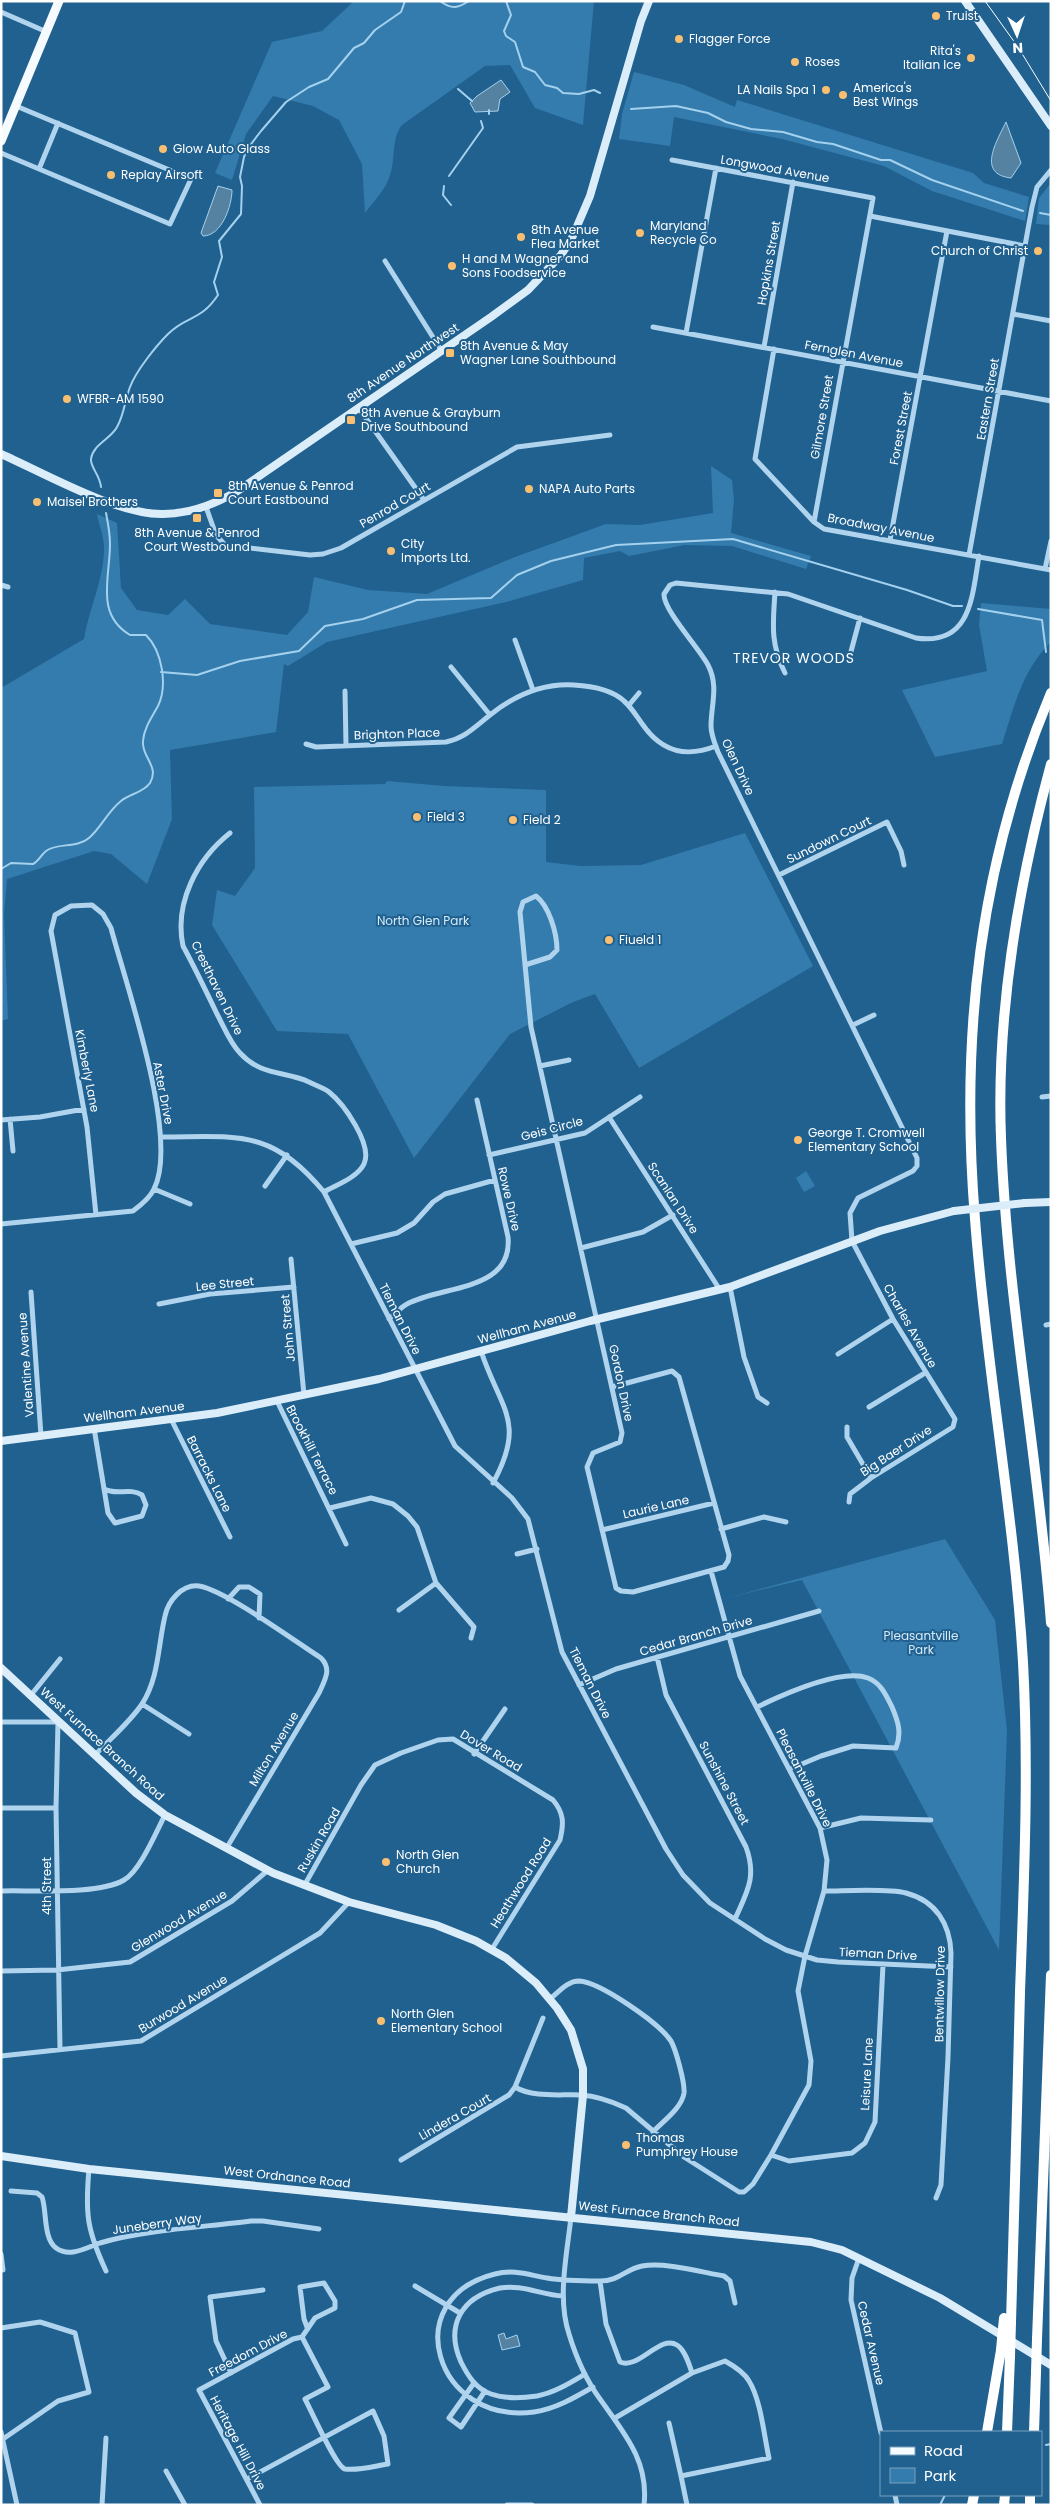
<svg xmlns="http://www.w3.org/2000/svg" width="1052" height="2506" viewBox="0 0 1052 2506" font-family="Poppins,sans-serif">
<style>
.green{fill:#347cad}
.water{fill:#5582a1;stroke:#a4d1ee}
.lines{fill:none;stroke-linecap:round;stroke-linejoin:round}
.stream{stroke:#a4d1ee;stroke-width:2}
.street{stroke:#b0d4ed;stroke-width:5}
.secondary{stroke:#dcedfa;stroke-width:8}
.primary{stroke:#f6fbff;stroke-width:9}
.highway{stroke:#fff;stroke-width:10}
.tram{stroke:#fff;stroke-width:1}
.secondary-bridge{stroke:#dcedfa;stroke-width:8}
.highway-bridge{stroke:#fff;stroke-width:10}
.poi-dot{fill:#fabe71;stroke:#206190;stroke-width:2}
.labels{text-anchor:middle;stroke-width:4;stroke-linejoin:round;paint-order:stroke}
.poi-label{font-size:12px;fill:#fff;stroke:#206190;text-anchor:start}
.street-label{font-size:12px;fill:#fff;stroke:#206190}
.park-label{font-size:12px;fill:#d5ebf9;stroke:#206190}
.neighbourhood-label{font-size:14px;letter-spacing:1px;fill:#fff;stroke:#206190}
</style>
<rect width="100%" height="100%" fill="#206190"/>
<path class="green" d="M354,1h240l-11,124 -48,-17 -25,-43 -25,1 -83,59c-11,13 -6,36 -13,53 -4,12 -16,24 -24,35l-3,-49 -23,-44 -26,-14 -40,-10 -27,38 -14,46 -17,-7 57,-131 50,-11z
M634,72l50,13 51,22 2,-7 236,73 11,10 45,14 -4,24 -93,-30 -48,-25 -102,-27 -108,-22 -4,29 -51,-7 3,-25z
M1051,183v42l-15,-1 3,-26z
M711,466l21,14 2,20 -3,33 80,23 -5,13 -74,-23 -47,-1 -56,11 -9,-5 -36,7 -1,22 -77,22 -179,40 -39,24 -4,-2 -8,68 -106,18 2,69 -25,65 -36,-30 -17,-3 -87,28 -3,36 4,104 -7,2v-333l83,-49c5,-30 20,-60 20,-91 0,-11 -5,-23 -7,-34l20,9 4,65 16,22 31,5 17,-16 25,25 77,11 21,-23 6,-35 54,13 59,4 88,-37 91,-33 34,1 73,-12z
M981,603l70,6v33c-29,28 -37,65 -49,102l-67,13 -33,-67 85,-19 -8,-46z
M387,781l57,5 102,4v72l34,4 61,-1 104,-32 68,133 -174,102 -44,-74 -22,8 -63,32 -96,124 -66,-124 -71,-3 -65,-106 5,-35 18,6 20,-28 -1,-81 131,-3z
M806,1171l9,15 -11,6 -8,-14z
M945,1539l50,81 12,111 -8,219 -197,-370 -75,18z"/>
<path class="water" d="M501,80l9,12 -10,7 -2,12 -23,1 -5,-9 7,-7z
M1006,122l15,41 -10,15c-35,-4 -14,-37 -5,-56z
M218,186l14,4c0,15 -10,46 -29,46l-2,-3z
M504,2333l2,6 11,-4 3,11 -18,4 -4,-15z"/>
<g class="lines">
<path class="stream" d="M440,1c12,9 18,7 29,0
M506,1l5,14 -7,16 2,5 9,6 8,25 12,5 10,13 12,3 6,5 16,1 15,-4 6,3
M458,89l14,12
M631,109l45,-3 32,7 18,9 25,7 32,3 34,10 16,2 48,16h9l42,20 91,31
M489,114v-4
M449,176l34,-48 -2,-7
M444,186l-1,9 8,10
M1040,213l11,2
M101,487c-1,-12 -11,-20 -10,-28 2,-15 20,-20 26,-32 7,-12 8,-27 13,-40 6,-16 26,-41 38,-53 19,-19 32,-12 50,-39l-4,-13 8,-25 -3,-16 22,-27 1,-28 -2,-9 4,-20 4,-9 13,-17 25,-29 23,-15 19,-8 26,-31 10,-5 11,-13 26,-18 4,-11
M978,609l64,11 4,32
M161,672l36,3 43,-14 59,-10 26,-25 38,-7 54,-19 74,-2 26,-23 34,-14 65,-16 117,-6 174,51 46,16h9
M1,869l10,-6 22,1c6,-3 8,-9 13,-13 12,-9 30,-2 43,-13 12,-10 19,-27 32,-37 8,-7 22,-8 29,-18 10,-17 -9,-26 -7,-42 1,-13 9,-24 15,-35 10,-21 4,-55 -12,-71h-16c-35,-21 -20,-57 -20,-91 0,-11 -2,-21 -4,-31
M1046,2445l5,-1
M940,2505l5,-10"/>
<path class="street" d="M1,12l46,20
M1,153l169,71 21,-45 -175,-73
M672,160l201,38 -59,324
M39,169l19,-46
M870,216l155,30
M385,261l56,89
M1013,314l38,7
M653,327l398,74
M686,333l30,-165
M764,347l29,-165
M774,349l-19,110 59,63 10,7 227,41
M358,407l66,93
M206,507l10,28 9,10 85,10 13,-1 18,-6 176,-101 93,-12
M890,540l57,-309
M969,555l63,-348 5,-20 14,-17
M1045,569l6,-28
M1,585l7,2
M775,592c-2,32 -5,51 10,81
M515,640l18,50
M849,659l11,-41
M451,667l39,48
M345,691l1,55
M629,705l10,-12
M306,744l10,3 130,-5c19,-4 30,-16 44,-27 25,-20 52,-32 84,-30 18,1 37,4 50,16 8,7 13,16 19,24 19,27 43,33 73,21
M230,833c-33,26 -56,70 -47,113 12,22 23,45 34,68 7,13 13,29 23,39 21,23 45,18 69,29 6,3 15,6 20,10 15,12 44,53 35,72 -7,14 -28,21 -40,28
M779,875l108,-53 14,29 3,14
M525,965l25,-8 7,-7c0,-17 -8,-44 -21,-54l-13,6 -3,10 11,115 91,406 -2,9 -27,11 -6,14 29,121 5,3 12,1 91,-25 4,-6 1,-6 -50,-178 -7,-6 -60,16
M853,1025l21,-10
M540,1066l29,-6
M1042,1097l9,-1
M609,1117l111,173
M10,1119l3,32
M1,1120l39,-3 44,-8
M162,1137c76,0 109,-9 162,55l131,254 57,52 16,21 34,133 104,197 17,26 27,28 55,36 21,11 31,10 21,2 113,5
M489,1155l96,-22 55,-36
M265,1186l22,-31
M154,1189l36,15
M1,1224c44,-4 88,-9 132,-13 8,-6 17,-13 21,-22 26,-51 -28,-204 -43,-261l-8,-14 -11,-9 -21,1 -16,9 -4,16 36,196 9,88
M351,1244l46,-11 17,-10 19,-21 12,-8 50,-14
M581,1248l62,-16 30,-17
M291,1259l13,136
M730,1287l14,70 14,40 9,6
M31,1292l10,144
M159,1304l51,-10 84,-7
M389,1319c6,-5 12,-12 18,-15 35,-19 106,-12 101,-67l-31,-137
M1046,1325l5,-1
M481,1351c19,58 46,70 12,132
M838,1354l55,-35
M277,1401l69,143
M869,1407l56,-34
M171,1419l59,118
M847,1427v10l24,41
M94,1428l14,85 7,10 27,-7 4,-11 -4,-10c-13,-8 -25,1 -38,-6
M849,1502l1,-8 21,-16 82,-51 2,-8 -62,-100 -41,-78 -2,-28 8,-15 55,-27 4,-5v-8l-199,-406c-3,-8 -7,-17 -7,-26 0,-21 8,-40 -3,-61 -8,-16 -45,-55 -44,-71l6,-9 6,-2 112,11 128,44c55,8 56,-41 63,-82
M330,1508l41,-10 22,6 15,12 9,11 19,56 38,44 -3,11
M721,1529l43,-12 22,5
M602,1530l112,-27
M517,1554l20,-5
M228,1599l11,-12h10l11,7 -1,24
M399,1610l37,-27
M657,1657l9,38 80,152c11,30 1,45 -11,72
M579,1685l37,-16 203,-58
M31,1695l29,-36
M142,1704l47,30
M757,1707c25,-12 84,-39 111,-29 13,5 18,17 24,29 6,14 10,26 4,41l-43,-2 -32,10 -31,13
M1,1722h57l-2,86 4,242
M474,1754l31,-45
M95,1755c15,-16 35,-33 47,-51 17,-26 16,-59 23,-88 3,-15 17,-32 34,-30 26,4 97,56 122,72 11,11 4,22 -2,35l-93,156
M1,1808h55
M820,1828l41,-10 70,2
M304,1886l57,-101 14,-20 26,-12 37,-13 15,-1 100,61c11,13 11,23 7,40l-68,109
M1,1891c30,-1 98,4 123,-11 16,-9 32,-48 41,-65
M824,1891c20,0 64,-3 82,2 30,8 44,31 45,60l-3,104 -7,128 -5,13
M1,1971l56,-1 73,-8 102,-61 35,-30
M550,1999c9,-7 17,-18 29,-18 21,1 80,42 92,60 5,9 14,42 13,52 -2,15 -22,29 -31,39
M1,2056l140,-15 179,-108 29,-31
M515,2087c18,11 45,7 66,8 16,1 30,6 45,13l58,49 55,35h5l9,-8 18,-29 38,-70 2,-24 -13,-70 7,-35 19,-65 3,-31 -7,-32 -80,-152 -29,-105
M771,2155l18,6 63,-8 13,-10 10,-21 8,-157
M401,2160l108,-65 6,-8 28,-69
M89,2169c-4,45 -2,61 17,102
M11,2191l26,2 5,4c5,14 1,41 14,51 14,10 29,0 44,-5 43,-13 105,-16 151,-22h12l56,8
M571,2217c-4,37 -14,81 -2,117 7,23 17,46 31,65 24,34 49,62 44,106
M1,2254l2,16
M859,2258l-7,20 -1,22 30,133
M600,2281l6,43 14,38c19,8 40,-28 57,-17 8,5 12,19 15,28
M415,2286l45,27
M563,2296c-21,-1 -42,-12 -63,-8 -39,9 -55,38 -39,74 7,14 15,27 30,32 14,5 32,4 46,2 17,-3 33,-13 48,-22
M1,2328l39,-6 35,11 14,59 -31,9 -55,38
M302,2337l13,-19 20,-10v-7l-11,-18 -24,4 4,32 3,8
M231,2373l-15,-32 -6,-44 53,-7
M474,2383l-25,35 12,9 24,-36
M593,2387c-19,11 -38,22 -59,25 -99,13 -137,-114 -39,-138 19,-5 34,1 52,4 17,3 36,3 53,3 19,0 26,-12 42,-15 23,-4 59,6 82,10l6,5 5,22
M615,2418l77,-45 33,-12c9,5 19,11 24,20 12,19 15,55 20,77l-88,18 6,29
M669,2423l12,53
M1,2432l16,73
M166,2471l19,34
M247,2479l126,-68 11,25 4,28c-13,2 -30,7 -43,5 -9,-2 -34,-59 -40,-70l23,-12 -26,-50
M895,2495l2,10
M102,2505l4,-67
M260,2505l-61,-115 94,-51 9,-2
M507,2505h25"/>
<path class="secondary" d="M965,1l86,125
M1,454c43,19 116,61 162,60 26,0 50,-9 73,-22l255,-175 37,-27 33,-35 11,-17 18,-42 51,-175 8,-20
M1025,1203l26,-1
M1,1441l216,-28 162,-34 211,-58 140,-34 150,-56 74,-20
M1,1668l135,125 29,22 108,58 76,29 87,23 40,16 30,17 30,25 21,25 14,22 12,39v26l-12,122
M1,2156l88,13 722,73 31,8 98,48 111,67"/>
<path class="primary" d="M1,141l58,-140"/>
<path class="highway" d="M1051,764c-33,122 -55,248 -50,374 6,162 38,323 50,485
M1011,2322c4,-110 6,-220 9,-330 4,-110 9,-220 3,-330 -9,-149 -37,-295 -48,-443 -15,-184 4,-355 76,-526
M1037,2339l14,-364
M987,2432l14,-82
M1007,2432l3,-76
M1034,2432l2,-60
M972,2505l2,-10
M1004,2505l1,-10
M1030,2505v-10"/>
<path class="tram" d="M985,1l33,46 33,54"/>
<path class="secondary-bridge" d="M954,1211l71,-8"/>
<path class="highway-bridge" d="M1001,2350l3,-32
M1010,2356l1,-34
M1036,2372l1,-33"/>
</g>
<g class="poi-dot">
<circle cx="936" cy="16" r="5"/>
<circle cx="679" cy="39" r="5"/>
<circle cx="971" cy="58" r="5"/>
<circle cx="795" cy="62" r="5"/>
<circle cx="826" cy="90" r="5"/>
<circle cx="843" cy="95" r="5"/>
<circle cx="163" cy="149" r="5"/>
<circle cx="111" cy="175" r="5"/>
<circle cx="640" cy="233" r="5"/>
<circle cx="521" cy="237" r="5"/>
<circle cx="1038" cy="251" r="5"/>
<circle cx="452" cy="266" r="5"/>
<rect x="445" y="348" width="10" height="10" rx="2.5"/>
<circle cx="67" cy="399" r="5"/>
<rect x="346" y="415" width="10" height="10" rx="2.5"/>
<circle cx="529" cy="489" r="5"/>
<rect x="213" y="488" width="10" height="10" rx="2.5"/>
<circle cx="37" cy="502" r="5"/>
<rect x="192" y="513" width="10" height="10" rx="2.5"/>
<circle cx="391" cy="551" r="5"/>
<circle cx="417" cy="817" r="5"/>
<circle cx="513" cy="820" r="5"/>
<circle cx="609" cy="940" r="5"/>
<circle cx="798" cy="1140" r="5"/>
<circle cx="386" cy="1862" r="5"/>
<circle cx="381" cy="2021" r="5"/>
<circle cx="626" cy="2145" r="5"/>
</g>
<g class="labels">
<g class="poi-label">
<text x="946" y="20">Truist</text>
<text x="689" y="43">Flagger Force</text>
<text x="961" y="55" text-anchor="end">Rita's<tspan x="961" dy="14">Italian Ice</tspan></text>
<text x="805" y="66">Roses</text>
<text x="853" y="92">America's<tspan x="853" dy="14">Best Wings</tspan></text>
<text x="816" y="94" text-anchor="end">LA Nails Spa 1</text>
<text x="173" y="153">Glow Auto Glass</text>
<text x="121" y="179">Replay Airsoft</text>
<text x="650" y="230">Maryland<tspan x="650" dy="14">Recycle Co</tspan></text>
<text x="531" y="234">8th Avenue<tspan x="531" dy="14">Flea Market</tspan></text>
<text x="1028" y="255" text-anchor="end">Church of Christ</text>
<text x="462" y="263">H and M Wagner and<tspan x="462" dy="14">Sons Foodservice</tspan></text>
<text x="460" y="350">8th Avenue &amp; May<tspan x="460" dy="14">Wagner Lane Southbound</tspan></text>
<text x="77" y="403">WFBR-AM 1590</text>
<text x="361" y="417">8th Avenue &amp; Grayburn<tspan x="361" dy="14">Drive Southbound</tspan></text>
<text x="228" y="490">8th Avenue &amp; Penrod<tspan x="228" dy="14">Court Eastbound</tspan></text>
<text x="539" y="493">NAPA Auto Parts</text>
<text x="47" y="506">Maisel Brothers</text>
<text x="197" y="537" text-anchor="middle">8th Avenue &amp; Penrod<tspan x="197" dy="14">Court Westbound</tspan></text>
<text x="401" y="548">City<tspan x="401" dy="14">Imports Ltd.</tspan></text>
<text x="427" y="821">Field 3</text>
<text x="523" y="824">Field 2</text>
<text x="619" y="944">Fiueld 1</text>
<text x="808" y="1137">George T. Cromwell<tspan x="808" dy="14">Elementary School</tspan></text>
<text x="396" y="1859">North Glen<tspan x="396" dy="14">Church</tspan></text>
<text x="391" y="2018">North Glen<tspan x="391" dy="14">Elementary School</tspan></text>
<text x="636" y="2142">Thomas<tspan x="636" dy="14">Pumphrey House</tspan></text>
</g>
<g class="street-label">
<text transform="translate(775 169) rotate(10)" y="4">Longwood Avenue</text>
<text transform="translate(769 263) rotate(-80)" y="4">Hopkins Street</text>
<text transform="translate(854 354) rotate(11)" y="4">Fernglen Avenue</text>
<text transform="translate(403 363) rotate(-34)" y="4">8th Avenue Northwest</text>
<text transform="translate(988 399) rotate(-80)" y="4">Eastern Street</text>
<text transform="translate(822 417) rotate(-80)" y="4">Gilmore Street</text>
<text transform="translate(901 428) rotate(-79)" y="4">Forest Street</text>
<text transform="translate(395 505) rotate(-30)" y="4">Penrod Court</text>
<text transform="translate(881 528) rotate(11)" y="4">Broadway Avenue</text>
<text transform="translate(397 734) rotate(-2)" y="4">Brighton Place</text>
<text transform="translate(738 767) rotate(65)" y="4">Olen Drive</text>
<text transform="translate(829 840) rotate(-26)" y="4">Sundown Court</text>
<text transform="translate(217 988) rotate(64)" y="4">Cresthaven Drive</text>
<text transform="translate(87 1071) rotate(79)" y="4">Kimberly Lane</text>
<text transform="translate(163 1093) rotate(79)" y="4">Aster Drive</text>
<text transform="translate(552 1129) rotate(-15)" y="4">Geis Circle</text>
<text transform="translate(673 1198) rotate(57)" y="4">Scanlan Drive</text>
<text transform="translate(509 1199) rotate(77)" y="4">Rowe Drive</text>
<text transform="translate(225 1284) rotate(-6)" y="4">Lee Street</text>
<text transform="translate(400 1319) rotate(63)" y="4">Tieman Drive</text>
<text transform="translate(910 1326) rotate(60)" y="4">Charles Avenue</text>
<text transform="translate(527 1327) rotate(-15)" y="4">Wellham Avenue</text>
<text transform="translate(288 1328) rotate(-95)" y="4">John Street</text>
<text transform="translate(26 1365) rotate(-94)" y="4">Valentine Avenue</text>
<text transform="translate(621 1383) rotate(78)" y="4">Gordon Drive</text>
<text transform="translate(134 1412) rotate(-7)" y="4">Wellham Avenue</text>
<text transform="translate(312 1450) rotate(63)" y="4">Brookhill Terrace</text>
<text transform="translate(896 1451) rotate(-33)" y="4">Big Baer Drive</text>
<text transform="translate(209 1474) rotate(63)" y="4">Barracks Lane</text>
<text transform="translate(656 1507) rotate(-13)" y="4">Laurie Lane</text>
<text transform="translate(696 1636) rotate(-16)" y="4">Cedar Branch Drive</text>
<text transform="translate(590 1683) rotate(63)" y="4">Tieman Drive</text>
<text transform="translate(102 1744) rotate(42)" y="4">West Furnace Branch Road</text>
<text transform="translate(274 1749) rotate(-59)" y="4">Milton Avenue</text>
<text transform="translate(491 1751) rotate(31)" y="4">Dover Road</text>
<text transform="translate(804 1778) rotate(63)" y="4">Pleasantville Drive</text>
<text transform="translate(724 1783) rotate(62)" y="4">Sunshine Street</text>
<text transform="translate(319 1840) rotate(-60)" y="4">Ruskin Road</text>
<text transform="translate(521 1883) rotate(-58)" y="4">Heathwood Road</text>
<text transform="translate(47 1886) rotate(-90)" y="4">4th Street</text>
<text transform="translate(179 1921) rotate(-31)" y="4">Glenwood Avenue</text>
<text transform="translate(878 1954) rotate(3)" y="4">Tieman Drive</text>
<text transform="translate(940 1994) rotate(-89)" y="4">Bentwillow Drive</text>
<text transform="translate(183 2004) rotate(-31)" y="4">Burwood Avenue</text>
<text transform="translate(867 2074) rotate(-87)" y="4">Leisure Lane</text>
<text transform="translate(455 2117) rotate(-30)" y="4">Lindera Court</text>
<text transform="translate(287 2177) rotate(6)" y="4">West Ordnance Road</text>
<text transform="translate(659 2214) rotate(6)" y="4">West Furnace Branch Road</text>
<text transform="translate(157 2224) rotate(-8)" y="4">Juneberry Way</text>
<text transform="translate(871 2343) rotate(77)" y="4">Cedar Avenue</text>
<text transform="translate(248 2353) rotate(-28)" y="4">Freedom Drive</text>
<text transform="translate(238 2443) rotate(62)" y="4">Heritage Hill Drive</text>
</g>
<g class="park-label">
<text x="423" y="925">North Glen Park</text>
<text x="921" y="1640">Pleasantville<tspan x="921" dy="14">Park</tspan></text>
</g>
<g class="neighbourhood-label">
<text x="794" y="663">TREVOR WOODS</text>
</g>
</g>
<rect width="1052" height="2506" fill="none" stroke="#ffffff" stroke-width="5"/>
<rect x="880" y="2431" width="162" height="65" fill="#206190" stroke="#79a0bc"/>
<rect x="890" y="2447" width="25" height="8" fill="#f6fbff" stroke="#79a0bc"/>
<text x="924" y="2456" font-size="15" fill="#ffffff">Road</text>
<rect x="890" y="2468" width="25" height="15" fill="#347cad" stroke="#79a0bc"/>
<text x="924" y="2481" font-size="15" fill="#ffffff">Park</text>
<g transform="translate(1017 35) rotate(177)" stroke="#206190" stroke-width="4" paint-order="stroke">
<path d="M0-4L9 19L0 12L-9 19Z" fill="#ffffff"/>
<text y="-8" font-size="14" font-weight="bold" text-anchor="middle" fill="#ffffff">N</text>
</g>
</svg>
